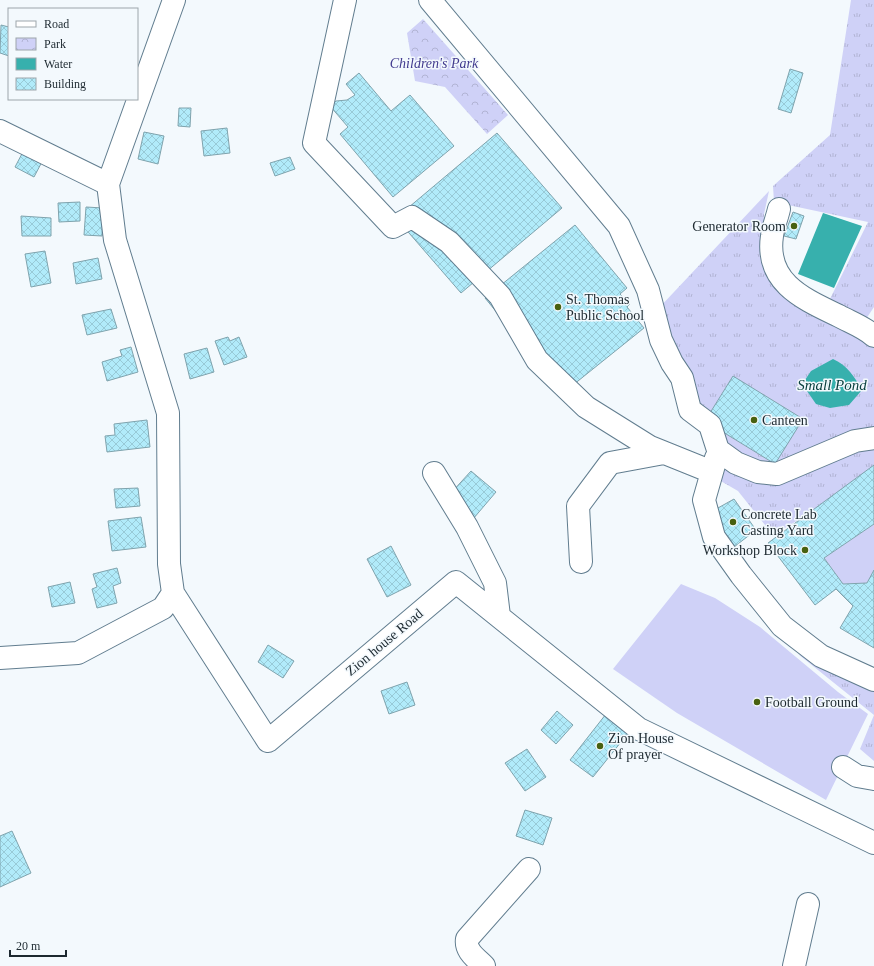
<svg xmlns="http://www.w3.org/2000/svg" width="874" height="966" viewBox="0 0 874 966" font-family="Georgia,serif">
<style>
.grass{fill:url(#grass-tufts)}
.park{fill:url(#park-crowns)}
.pitch{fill:#cfd1f7}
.water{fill:#37b0ad}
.building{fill:url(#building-cross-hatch);stroke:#7fa3ad}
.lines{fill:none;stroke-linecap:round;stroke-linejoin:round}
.minor-casing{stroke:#617d8f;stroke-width:24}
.minor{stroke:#fff;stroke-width:22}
.poi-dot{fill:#486110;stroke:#f3f9fd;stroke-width:1.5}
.labels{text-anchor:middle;stroke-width:3;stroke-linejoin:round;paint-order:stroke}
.park-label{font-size:14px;font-style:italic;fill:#413a8e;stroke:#f3f9fd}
.poi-label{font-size:14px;fill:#1d2930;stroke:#f3f9fd;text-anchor:start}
.street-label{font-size:14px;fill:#1d2930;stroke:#f3f9fd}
.water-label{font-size:15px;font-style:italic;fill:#0a403f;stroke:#f3f9fd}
</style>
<defs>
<pattern id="grass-tufts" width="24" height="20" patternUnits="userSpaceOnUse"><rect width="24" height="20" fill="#cfd1f7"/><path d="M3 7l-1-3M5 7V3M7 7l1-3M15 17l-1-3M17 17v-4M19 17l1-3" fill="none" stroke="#b1b3d4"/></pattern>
<pattern id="park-crowns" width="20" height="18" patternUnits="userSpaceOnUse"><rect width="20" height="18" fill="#cfd1f7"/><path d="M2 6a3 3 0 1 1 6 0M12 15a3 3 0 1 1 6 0" fill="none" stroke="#b1b3d4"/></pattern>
<pattern id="building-cross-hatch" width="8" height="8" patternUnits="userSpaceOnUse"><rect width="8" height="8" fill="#b1ebfa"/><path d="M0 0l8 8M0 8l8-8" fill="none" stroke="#98cad7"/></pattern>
</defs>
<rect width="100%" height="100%" fill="#f3f9fd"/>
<path class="grass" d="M851,0h23v307l-8,12 -38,-16 40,-81 -94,-20 -1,-16 57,-51z
M769,191l-5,23 -1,54 23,28 88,50v80l-54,26 -45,17 -42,-15 -36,-51 -39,-94z
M874,441v34l-101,60 -35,-44 -19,-11 -2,-10 16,-4 23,9z
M798,654l76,33v74l-14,-12 14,-34z"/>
<path class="park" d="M423,19l85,96 -21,19 -42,-47 -30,-6 -8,-48z"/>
<path class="pitch" d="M874,524v46l-7,13 -24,1 -19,-26z
M681,584l34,14 45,29 78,65 30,22 -42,86 -149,-87 -64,-44z"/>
<path class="water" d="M823,213l39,13 -28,62 -36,-14z
M833,359c15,7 21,17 29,31l-13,15 -19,3 -14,-4 -9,-13 -2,-11 6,-9z"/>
<path class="building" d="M1,25l8,2v29l-9,-3z
M790,69l13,4 -12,40 -13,-4z
M359,73l32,38 19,-16 44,51 -61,51 -53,-63 8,-7 -18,-21 6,-5 11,-1 8,-5 -9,-11z
M179,108h12l-1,19 -12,-1z
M227,128l3,25 -26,3 -3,-25z
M144,132l20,4 -6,28 -20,-5z
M497,133l65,75 -101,85 -65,-75z
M25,148l19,10 -10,19 -19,-10z
M290,157l5,12 -20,7 -5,-13z
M80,202v19l-21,1 -1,-19z
M86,207l17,1 -1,28 -18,-1z
M793,212l11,4 -8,23 -12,-3z
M21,216l30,2v18h-29z
M575,225l52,63 -7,6 10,10 -3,3 17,21 -71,57 -25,-10 -63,-77z
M45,251l6,32 -20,4 -6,-33z
M98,258l4,21 -26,5 -3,-21z
M111,309l6,19 -30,7 -5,-20z
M228,337l2,4 9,-4 8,20 -23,8 -9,-24z
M131,347l7,25 -31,9 -5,-19 20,-6 -2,-6z
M207,348l7,24 -24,7 -6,-25z
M733,376l70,43 -28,45 -70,-43z
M147,420l3,27 -43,5 -2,-16 10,-1 -1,-11z
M874,465v59l-50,34 19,26 24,-1 7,-13v78l-34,-20 13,-22 -17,-17 -21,16 -47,-62z
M471,471l25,21 -23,27 -22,-26z
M138,488l2,18 -24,2 -2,-19z
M734,499l22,31 -22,17 -25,-34z
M141,517l5,30 -34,4 -4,-30z
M391,546l20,39 -24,12 -20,-38z
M117,568l4,15 -8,3 4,17 -20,5 -5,-19 5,-2 -4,-13z
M70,582l5,21 -23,4 -4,-20z
M268,645l26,16 -11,17 -25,-16z
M407,682l8,23 -26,9 -8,-23z
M557,711l16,14 -17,19 -15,-14z
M606,714l23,18 -36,45 -23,-17z
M527,749l19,28 -21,14 -20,-28z
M525,810l27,8 -9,27 -27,-9z
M12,831l19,42 -31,14v-51z"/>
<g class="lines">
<g class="minor-casing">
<path id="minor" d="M345,0l-31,143 79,84 19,-10 37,25 51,54 37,64 49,47 64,40 62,25
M430,0l189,226 29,64 13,50 11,23 10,15 8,32 20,15 8,25 18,13 22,9 19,2 78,-33 19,-3
M0,131l108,53
M779,209c-2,9 -6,18 -7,27 -7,47 32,63 67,80 11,6 25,11 35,20
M716,458l-12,42 10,37 27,38 41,51 39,30 53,24
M434,473l33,54 28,56 4,33
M581,562l-3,-56 32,-43 54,-10
M173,593l95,148 188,-159 183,147 235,114
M0,658l78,-5 85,-45 10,-15 -4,-29 -1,-151 -53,-173 -7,-56 66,-184
M843,767l14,9 17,3
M484,966c-8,-8 -19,-15 -17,-27l62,-70
M794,966l14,-62"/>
</g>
<use href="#minor" class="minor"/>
</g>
<g class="poi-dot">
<circle cx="794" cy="226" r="4"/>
<circle cx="558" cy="307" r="4"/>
<circle cx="754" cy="420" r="4"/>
<circle cx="733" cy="522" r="4"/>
<circle cx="805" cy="550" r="4"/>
<circle cx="757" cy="702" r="4"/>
<circle cx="600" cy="746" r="4"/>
</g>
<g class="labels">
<g class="park-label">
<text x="434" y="68">Children's Park</text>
</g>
<g class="poi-label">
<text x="786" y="231" text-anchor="end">Generator Room</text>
<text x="566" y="304">St. Thomas<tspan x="566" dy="16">Public School</tspan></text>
<text x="762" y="425">Canteen</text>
<text x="741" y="519">Concrete Lab<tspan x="741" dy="16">Casting Yard</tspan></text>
<text x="797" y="555" text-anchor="end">Workshop Block</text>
<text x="765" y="707">Football Ground</text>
<text x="608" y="743">Zion House<tspan x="608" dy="16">Of prayer</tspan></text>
</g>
<g class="street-label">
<text transform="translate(384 642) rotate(-40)" y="5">Zion house Road</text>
</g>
<g class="water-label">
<text x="832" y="390">Small Pond</text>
</g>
</g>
<rect x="8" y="8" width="130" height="92" fill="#f3f9fd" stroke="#9da6ab"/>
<rect x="16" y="21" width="20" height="6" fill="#ffffff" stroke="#9da6ab"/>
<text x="44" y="28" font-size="12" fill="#1d2930">Road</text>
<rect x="16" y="38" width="20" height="12" fill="url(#park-crowns)" stroke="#9da6ab"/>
<text x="44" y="48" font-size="12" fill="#1d2930">Park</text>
<rect x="16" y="58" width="20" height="12" fill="#37b0ad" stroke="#9da6ab"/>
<text x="44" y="68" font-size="12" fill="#1d2930">Water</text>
<rect x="16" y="78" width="20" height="12" fill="url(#building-cross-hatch)" stroke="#9da6ab"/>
<text x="44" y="88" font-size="12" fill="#1d2930">Building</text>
<path d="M10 950v6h56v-6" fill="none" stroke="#1d2930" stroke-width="2"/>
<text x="16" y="950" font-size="12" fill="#1d2930" stroke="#f3f9fd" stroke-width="3" paint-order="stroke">20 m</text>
</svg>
